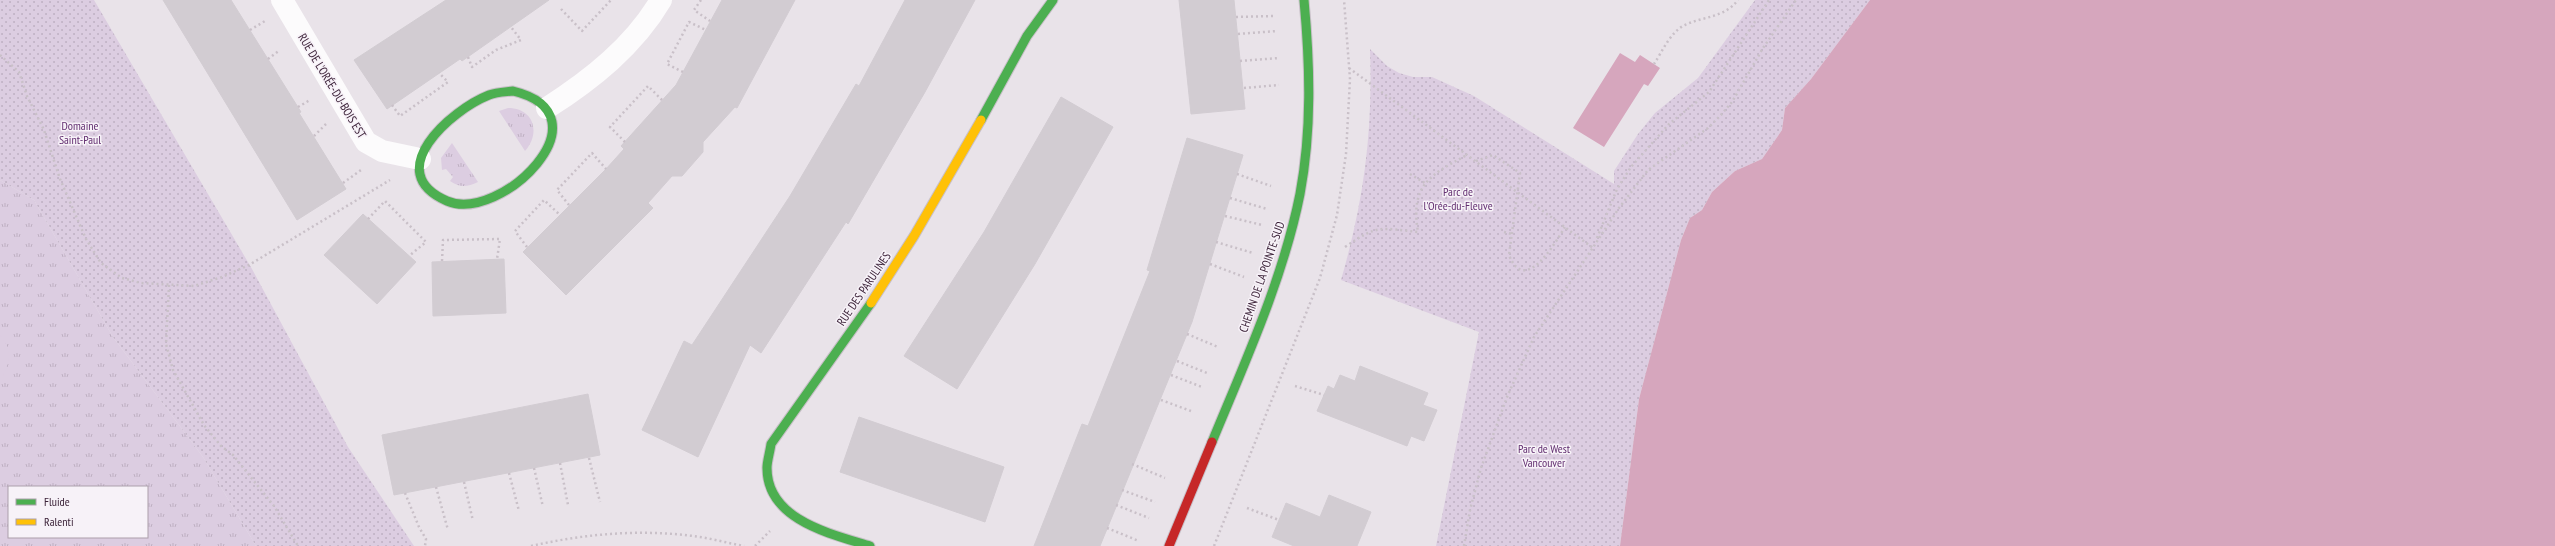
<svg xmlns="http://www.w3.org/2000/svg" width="2555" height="546" viewBox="0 0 2555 546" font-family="'PT Sans Narrow',sans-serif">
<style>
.grass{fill:url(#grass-tufts);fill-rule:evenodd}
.park{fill:url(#park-dots)}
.pitch{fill:#dccde1}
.water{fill:#d6a6bd}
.building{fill:#d2ccd2;stroke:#d2ccd2}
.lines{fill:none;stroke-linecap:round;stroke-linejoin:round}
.fast-casing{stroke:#c8c0c8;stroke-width:11}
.slow-casing{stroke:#c8c0c8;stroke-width:11}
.jam-casing{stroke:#c8c0c8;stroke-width:11}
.path{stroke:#c9c0c8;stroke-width:2.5;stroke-dasharray:2 3;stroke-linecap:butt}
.street{stroke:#fcfbfc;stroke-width:22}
.fast{stroke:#4caf50;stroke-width:9}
.slow{stroke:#ffc107;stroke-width:9}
.jam{stroke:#c62828;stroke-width:9}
.labels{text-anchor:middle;stroke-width:3;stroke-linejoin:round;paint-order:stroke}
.street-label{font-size:12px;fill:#3b2238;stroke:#f7f2f8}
.park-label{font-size:12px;fill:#622e70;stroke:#f7f2f8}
</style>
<defs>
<pattern id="grass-tufts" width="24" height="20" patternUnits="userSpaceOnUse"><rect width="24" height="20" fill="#dccde1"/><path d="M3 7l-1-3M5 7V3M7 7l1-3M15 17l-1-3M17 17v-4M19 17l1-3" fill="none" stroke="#beb0c2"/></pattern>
<pattern id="park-dots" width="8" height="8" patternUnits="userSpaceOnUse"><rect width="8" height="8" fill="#dccde1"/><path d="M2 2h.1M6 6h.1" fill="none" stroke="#beb0c2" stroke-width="1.8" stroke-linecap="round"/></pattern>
</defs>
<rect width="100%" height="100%" fill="#e9e3e9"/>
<path class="grass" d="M508,108c26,0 33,25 17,43l-26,-40z
M452,143l26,39c-11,5 -18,6 -28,-1l3,-4 -7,-8 -4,1 -1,-12z
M0,180l34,20 79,137 90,120 53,89h-256zM9,487h138v50h-138z"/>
<path class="park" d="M0,0h94l158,269 96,178 66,99h-158l-53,-89 -90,-120 -79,-137 -34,-20z
M1755,0h115l-59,79 -26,29 -3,22 -20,29 -27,12 -23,21 -10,18 -12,8 -9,22 -42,159 -19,147h-184l43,-214 -138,-52c23,-80 32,-148 29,-231l17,17 12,7 14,4h19l42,19 140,88v-13l24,-37 17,-21 43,-35z"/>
<path class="pitch" d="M0,335c15,18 9,28 0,47z"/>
<path class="water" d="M1870,0h685v546h-935l19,-147 42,-159 9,-22 12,-8 10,-18 23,-21 27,-12 20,-29 3,-22 26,-29z
M1620,53l15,9 5,-7 20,13 -12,18 -4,-2 -40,63 -31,-19z"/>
<path class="building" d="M163,0h68l70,112 -2,1 47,76 -49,31z
M446,0h103l-87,61 -2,-2 -73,50 -33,-49z
M722,0h73l-58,108 -2,-1 -32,35v10l-21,24h-10l-24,27 5,5 -87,87 -43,-43 83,-83 18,-20 -3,-3 55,-61z
M905,0h70l-50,92 -77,132 -2,-2 -85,131 -11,-8 -52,112 -56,-27 42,-89 8,4 98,-149 66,-112 3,2z
M1179,0h55l11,109 -54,5z
M1061,97l52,30 -78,137 -78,125 -53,-33 80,-124z
M1187,138l56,17 -51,167 -92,224h-66l48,-122 6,2 62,-155 -3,-1z
M363,214l53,48 -39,42 -53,-49z
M504,259l2,54 -73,3 -1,-54z
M1360,366l68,27 -5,12 14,5 -13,31 -13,-5 -4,10 -90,-35 11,-25 6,3 6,-14 15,6z
M588,394l12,61 -206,40 -12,-60z
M859,417l145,50 -19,55 -145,-50z
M1329,495l42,17 -14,34h-63l-22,-9 14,-34 34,14z"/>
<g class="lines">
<g class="fast-casing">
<path id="fast" d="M513,91c99,24 -13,133 -66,110 -67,-29 4,-91 42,-106 8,-3 16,-3 24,-4z
M981,120l46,-84 26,-36
M1212,442c33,-80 71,-163 88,-248 12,-64 10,-129 4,-194
M870,546c-39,-12 -103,-26 -103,-78 0,-7 3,-16 4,-24l100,-141"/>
</g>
<g class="slow-casing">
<path id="slow" d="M871,303l43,-67 67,-116"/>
</g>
<g class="jam-casing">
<path id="jam" d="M1169,546l43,-104"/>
</g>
<path class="path" d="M701,0l-7,10 16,11
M561,9l21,22 29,-31
M1236,17l39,-1
M250,30l15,-9
M1238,34l39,-3
M0,55l19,17 8,24 17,34 16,49 26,60 15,24 21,15 19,5 53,3 28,-9 27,-12 141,-85
M468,57l4,10 24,-17 25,-10 -10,-13
M268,59l12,-9
M1240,61l39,-3
M1654,64c8,-12 17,-33 31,-39 19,-9 39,-7 53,-25
M1349,68l244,180
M683,72l-16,-8 22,-42 17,8
M1244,88l35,-3
M392,105l8,11 48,-34 -9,-9
M298,107l12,-7
M314,136l12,-12
M625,142l-15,-15 38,-41 14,14
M1476,161l17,-6 27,18 -11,82c16,41 46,-12 56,-28
M1237,174l34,12
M1410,174l15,9
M343,183l18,-13
M1230,198l37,11
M569,205l-12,-15 35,-37 14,16
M1225,216l37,9
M368,219l17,-18 41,41 -17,14
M1504,232l8,2
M1597,238l20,-49 14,-22 38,-43 40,-32 60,-92
M1216,242l37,11
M527,247l-12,-16 29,-31 16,15
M1345,247c33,-23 35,-19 73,-15 -8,-47 12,-57 49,-77
M442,261l1,-21 57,-1 -3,20
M1210,264l34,13
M169,285l-3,59 7,26 31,55 17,21 12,9 41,51 24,40
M1187,334l31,13
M1177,361l30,12
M1171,375l31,12
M1295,386l29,9
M1161,400l30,11
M589,458l11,44
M560,463l8,42
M1132,464l33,14
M534,468l9,39
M509,473l10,38
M464,482l9,39
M436,487l12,43
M1122,490l33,12
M405,493l14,34 7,12 -1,7
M1116,505l33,13
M1247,508l32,12
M1107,528l32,13
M531,546c53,-12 108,-17 162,-10 17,2 34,7 51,10
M755,546l15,-15
M1214,546l106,-268 17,-63 9,-61 4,-75 -6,-79
M1464,546l6,-36 11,-42 26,-71 27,-60 85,-129 29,-38 60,-42 12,-12 12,-14 31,-54 33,-48"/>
<path class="street" d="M282,0l84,142 16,9 38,8
M547,108c44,-28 87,-62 114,-108"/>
<use href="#fast" class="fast"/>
<use href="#slow" class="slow"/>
<use href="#jam" class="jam"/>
</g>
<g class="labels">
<g class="street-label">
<text transform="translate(332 86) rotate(59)" y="4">RUE DE L'ORÉE-DU-BOIS EST</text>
<text transform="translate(1262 277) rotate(-71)" y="4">CHEMIN DE LA POINTE-SUD</text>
<text transform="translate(864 289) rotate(-56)" y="4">RUE DES PARULINES</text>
</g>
<g class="park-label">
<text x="80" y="130">Domaine<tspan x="80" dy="14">Saint-Paul</tspan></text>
<text x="1458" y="196">Parc de<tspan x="1458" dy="14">l'Orée-du-Fleuve</tspan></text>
<text x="1544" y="453">Parc de West<tspan x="1544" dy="14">Vancouver</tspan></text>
</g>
</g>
<rect x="8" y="486" width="140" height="52" fill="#f7f2f8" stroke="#ac9fab"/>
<rect x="16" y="499" width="20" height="6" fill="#4caf50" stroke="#ac9fab"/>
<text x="44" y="506" font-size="12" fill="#3b2238">Fluide</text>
<rect x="16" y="519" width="20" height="6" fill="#ffc107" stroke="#ac9fab"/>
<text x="44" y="526" font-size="12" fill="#3b2238">Ralenti</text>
</svg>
